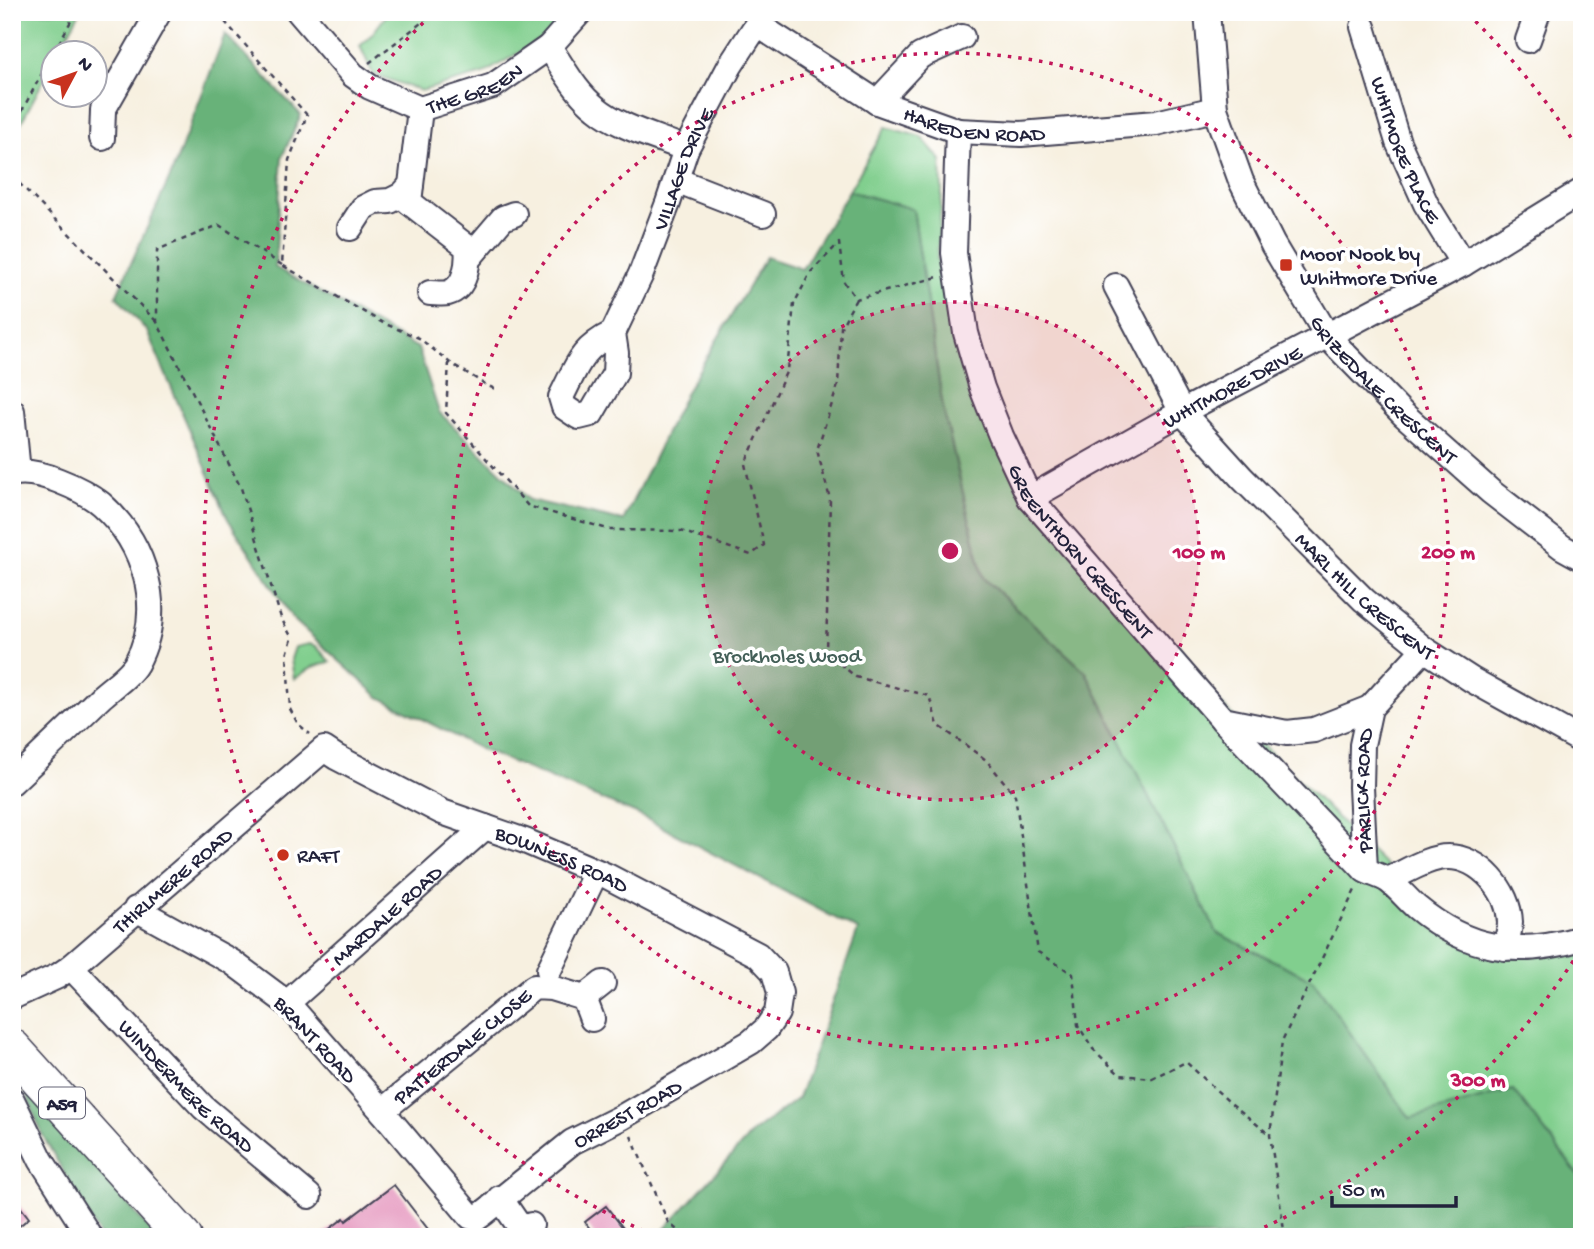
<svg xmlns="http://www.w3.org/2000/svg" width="1594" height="1249" viewBox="0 0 1594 1249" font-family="'Gochi Hand',sans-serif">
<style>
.green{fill:#81cf8e;stroke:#527864;stroke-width:2}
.forest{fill:#68b279;stroke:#456a5a;stroke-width:2}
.building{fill:#e596be}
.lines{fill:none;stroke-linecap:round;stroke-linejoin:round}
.minor-casing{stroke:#424154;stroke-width:28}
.highway-casing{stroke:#424154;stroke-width:40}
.path{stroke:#424154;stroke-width:2.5;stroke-dasharray:5 5;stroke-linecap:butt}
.minor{stroke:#fff;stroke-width:24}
.highway{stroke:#fff;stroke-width:37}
.ring{fill:none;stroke:#c2185b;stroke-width:3.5;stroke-dasharray:3.5 7}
.poi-dot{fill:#c8321e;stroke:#fff;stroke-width:2.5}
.labels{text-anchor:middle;stroke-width:7;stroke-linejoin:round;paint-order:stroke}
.shield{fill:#fff;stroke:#646476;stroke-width:2}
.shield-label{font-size:19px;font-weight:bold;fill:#22223b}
.street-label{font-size:21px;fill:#22223b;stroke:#fff}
.poi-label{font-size:21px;fill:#22223b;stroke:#fff;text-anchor:start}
.park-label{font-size:21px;fill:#435f58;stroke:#fff}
.centre{fill:#c2185b;stroke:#fff;stroke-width:3.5}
.ring-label{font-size:21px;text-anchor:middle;font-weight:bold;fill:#c2185b;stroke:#fff;stroke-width:7;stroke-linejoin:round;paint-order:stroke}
</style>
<rect width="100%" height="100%" fill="#fff"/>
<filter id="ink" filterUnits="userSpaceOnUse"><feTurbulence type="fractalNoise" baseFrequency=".0143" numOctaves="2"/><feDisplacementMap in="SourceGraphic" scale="14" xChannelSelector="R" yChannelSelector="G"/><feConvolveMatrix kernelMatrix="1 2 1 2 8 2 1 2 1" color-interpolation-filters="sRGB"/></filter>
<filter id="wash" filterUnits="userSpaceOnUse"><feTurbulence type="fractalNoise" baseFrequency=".00686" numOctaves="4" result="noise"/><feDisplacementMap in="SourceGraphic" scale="28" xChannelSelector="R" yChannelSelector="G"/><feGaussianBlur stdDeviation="1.57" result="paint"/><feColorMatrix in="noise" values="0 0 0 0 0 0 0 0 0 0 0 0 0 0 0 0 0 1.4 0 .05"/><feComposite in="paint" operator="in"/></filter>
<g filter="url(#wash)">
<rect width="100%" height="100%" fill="#f7f0e0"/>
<path class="green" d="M12,12h68l-22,40h-6v12l-40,76z
M389,12h180l-24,25 -62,37 -62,17 -48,-17 -13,-28 12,-12z
M886,127l35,10 20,23 1,32 -5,67 36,128 121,193 353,345 53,33 82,-18v239l-69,-89 -103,29 -97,-139 -96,-47 -131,-261 -103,-94 -40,-170 -30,-199 -64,-18z
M309,644l7,2 14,16 -18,5 -18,12 -3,-20 4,-12z"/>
<path class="forest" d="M225,34l76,81 -19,42 -7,110 143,81 21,64 90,88 94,21 63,-129 80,-135 36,12 47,-78 64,18 30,199 40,170 103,94 131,261 96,47 97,138 103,-28 69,90v57h-920l-2,-3 93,-102 45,-34 60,-168 -219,-115 -159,-66 -101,-52 -86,-78 -65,-100 -81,-188 -31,-35 55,-121z
M20,1078l136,159h-56l-58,-103z"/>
<g id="blocks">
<path class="building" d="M394,1185l40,52h-115l25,-19 2,3z
M12,1196l17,22 -17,14z
M606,1206l24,31h-34l-11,-15z"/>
</g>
</g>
<g filter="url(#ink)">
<use href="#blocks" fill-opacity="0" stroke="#424154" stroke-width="2"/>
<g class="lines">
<g class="minor-casing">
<g id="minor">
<path id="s1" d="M299,12l54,63 17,12 50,22 73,-23 56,-39 31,-35"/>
<path id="s2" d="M1207,12l8,97 26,72 32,64 55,92 75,77 88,78 71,55 20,11"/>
<path id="s3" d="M758,25l119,77 81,29 63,3 135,-11 59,-14"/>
<path id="s4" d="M1363,27l35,115 28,62 37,60"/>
<path d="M1528,40l10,-28"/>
<path d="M549,47c14,20 27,46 47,61 24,20 61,29 90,41"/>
<path d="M877,102l43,-46 42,-19"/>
<path d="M420,109l-11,93 58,45c2,15 -1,41 -19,46 -5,1 -13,0 -18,0"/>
<path id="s5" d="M958,131l-4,122 12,80 16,55 19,48 29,62 193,222 142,150c7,4 17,6 24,11 10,8 18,18 27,26 53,44 101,50 166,31"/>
<path d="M102,138l1,-28 56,-98"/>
<path d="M676,180l87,34"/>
<path d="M350,228l13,-20 12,-6 15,-1 12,-6 9,-10"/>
<path d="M469,258l34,-40 11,-4"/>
<path id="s6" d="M1116,286l66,126 60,66 122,122 60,49 48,31 110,61"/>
<path id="s7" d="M613,333c-33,16 -36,33 -52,64l3,10 15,10 12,-3 24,-41 1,-20 -3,-20 28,-59 27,-71 18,-54 44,-83 35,-54"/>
<path d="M12,411l6,61"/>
<path d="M12,474c24,-7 71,15 89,30 44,39 65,105 35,160 -7,12 -24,23 -35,33 -29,28 -59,57 -89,85"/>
<path id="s8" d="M1030,498l152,-86 281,-148 119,-73"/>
<path d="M1223,720l64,13 27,-3 56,-22"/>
<path id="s9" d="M1365,870l-4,-83 1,-42 8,-37 54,-59"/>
<path d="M1388,880c18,-8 40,-23 60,-23 32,0 61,34 62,65 0,8 -3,18 -5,26"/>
<path id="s10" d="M71,967l132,140 106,89"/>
<path d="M549,970l47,-98"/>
<path id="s11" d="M12,997l46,-21 13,-9 253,-218 12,8 106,55 83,29 82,35 151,79 16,17 6,21 -3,20 -11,16 -15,13 -129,75 -50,25 -88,71 -7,5 -6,-1 -89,-106 -95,-108 -55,-41 -96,-53"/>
<path d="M584,998l8,21"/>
<path id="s12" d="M287,1003l198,-176"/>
<path d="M12,1100l29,60 49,77"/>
<path id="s13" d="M382,1111l152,-124 17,1 33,10 19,-15"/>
<path d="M500,1198l22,32 9,-5"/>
</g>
</g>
<g class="highway-casing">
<path id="highway" d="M12,1048l171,189"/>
</g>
<path class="path" d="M221,12l5,11 81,92 -18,45 -7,105 101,58 36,15 30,24 39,24 10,4
M54,52l22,-40
M369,63l52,-40 10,-11
M12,129l40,-74
M12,176l145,146
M282,265l-63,-40 -62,25v72l84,166 40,130 11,20 -5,17 3,54 8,15 12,10
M856,299l-15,28 -3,58 -21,65 13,49 -4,153 30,25 73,19 9,29 48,35 29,35 23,157 35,22 5,51 15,24 27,26 32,3 34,-16 41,38 43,35
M449,362l-3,51 82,93 83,24 70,1 70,24 13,-10 -19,-81 42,-94 7,-66 16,-31 29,-30 5,39 12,17 82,-22
M631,1136l37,86 17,15
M1285,1237l-15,-102 12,-94 74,-153"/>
<use href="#minor" class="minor"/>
<use href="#highway" class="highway"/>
</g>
</g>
<circle cx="950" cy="551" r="249" fill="#c2185b" fill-opacity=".12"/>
<g class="ring">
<circle cx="950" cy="551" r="249"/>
<circle cx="950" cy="551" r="498"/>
<path d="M1579 952A746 746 0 0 1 1247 1235M653 1235A746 746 0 0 1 432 14M1468 14A746 746 0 0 1 1579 150"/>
</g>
<g class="poi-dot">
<rect x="1279" y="258" width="14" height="14" rx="3.5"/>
<circle cx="283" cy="855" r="7"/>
</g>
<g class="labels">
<rect class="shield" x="39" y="1087.5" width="46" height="31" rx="5"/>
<g class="shield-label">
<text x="62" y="1110">A59</text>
</g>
<g class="street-label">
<text dy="7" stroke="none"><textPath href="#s1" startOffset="217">THE GREEN</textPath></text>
<text dy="7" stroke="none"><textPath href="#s3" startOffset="243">HAREDEN ROAD</textPath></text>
<text dy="7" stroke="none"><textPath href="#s4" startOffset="130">WHITMORE PLACE</textPath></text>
<text dy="7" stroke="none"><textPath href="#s7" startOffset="392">VILLAGE DRIVE</textPath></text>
<text dy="7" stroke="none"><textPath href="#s8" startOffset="231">WHITMORE DRIVE</textPath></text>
<text dy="7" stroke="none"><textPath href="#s2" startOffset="429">GRIZEDALE CRESCENT</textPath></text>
<text dy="7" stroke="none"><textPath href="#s5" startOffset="453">GREENTHORN CRESCENT</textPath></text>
<text dy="7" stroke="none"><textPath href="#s6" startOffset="402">MARL HILL CRESCENT</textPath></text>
<text dy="7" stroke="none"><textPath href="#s9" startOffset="80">PARLICK ROAD</textPath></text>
<text dy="7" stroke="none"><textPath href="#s11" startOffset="663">BOWNESS ROAD</textPath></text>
<text dy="7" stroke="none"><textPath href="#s11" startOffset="200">THIRLMERE ROAD</textPath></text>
<text dy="7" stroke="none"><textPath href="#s12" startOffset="133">MARDALE ROAD</textPath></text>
<text transform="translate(316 1039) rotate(47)" y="7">BRANT ROAD</text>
<text dy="7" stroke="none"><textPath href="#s13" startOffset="103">PATTERDALE CLOSE</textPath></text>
<text dy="7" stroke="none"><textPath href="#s10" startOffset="166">WINDERMERE ROAD</textPath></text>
<text transform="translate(627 1113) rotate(-29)" y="7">ORREST ROAD</text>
</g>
<g class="poi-label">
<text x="1300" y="260">Moor Nook by<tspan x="1300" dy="24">Whitmore Drive</tspan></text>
<text x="297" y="862">RAFT</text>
</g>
<g class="park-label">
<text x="787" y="662">Brockholes Wood</text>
</g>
</g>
<circle cx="950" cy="551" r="10" class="centre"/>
<g class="ring-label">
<text x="1199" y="558">100 m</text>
<text x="1448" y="558">200 m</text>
<text x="1478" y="1086">300 m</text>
</g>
<rect width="1594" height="1249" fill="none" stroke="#fff" stroke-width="42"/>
<g transform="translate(74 74) rotate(49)"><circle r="33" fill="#ffffff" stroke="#a7a7b1" stroke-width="2"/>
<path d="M0-5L12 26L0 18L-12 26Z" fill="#c8321e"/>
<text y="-10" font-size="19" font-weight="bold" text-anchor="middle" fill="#22223b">N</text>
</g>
<path d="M1332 1196v10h124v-10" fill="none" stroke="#22223b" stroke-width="3.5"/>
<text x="1342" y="1196" font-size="21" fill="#22223b" stroke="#ffffff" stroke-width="5" paint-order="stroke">50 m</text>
</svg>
